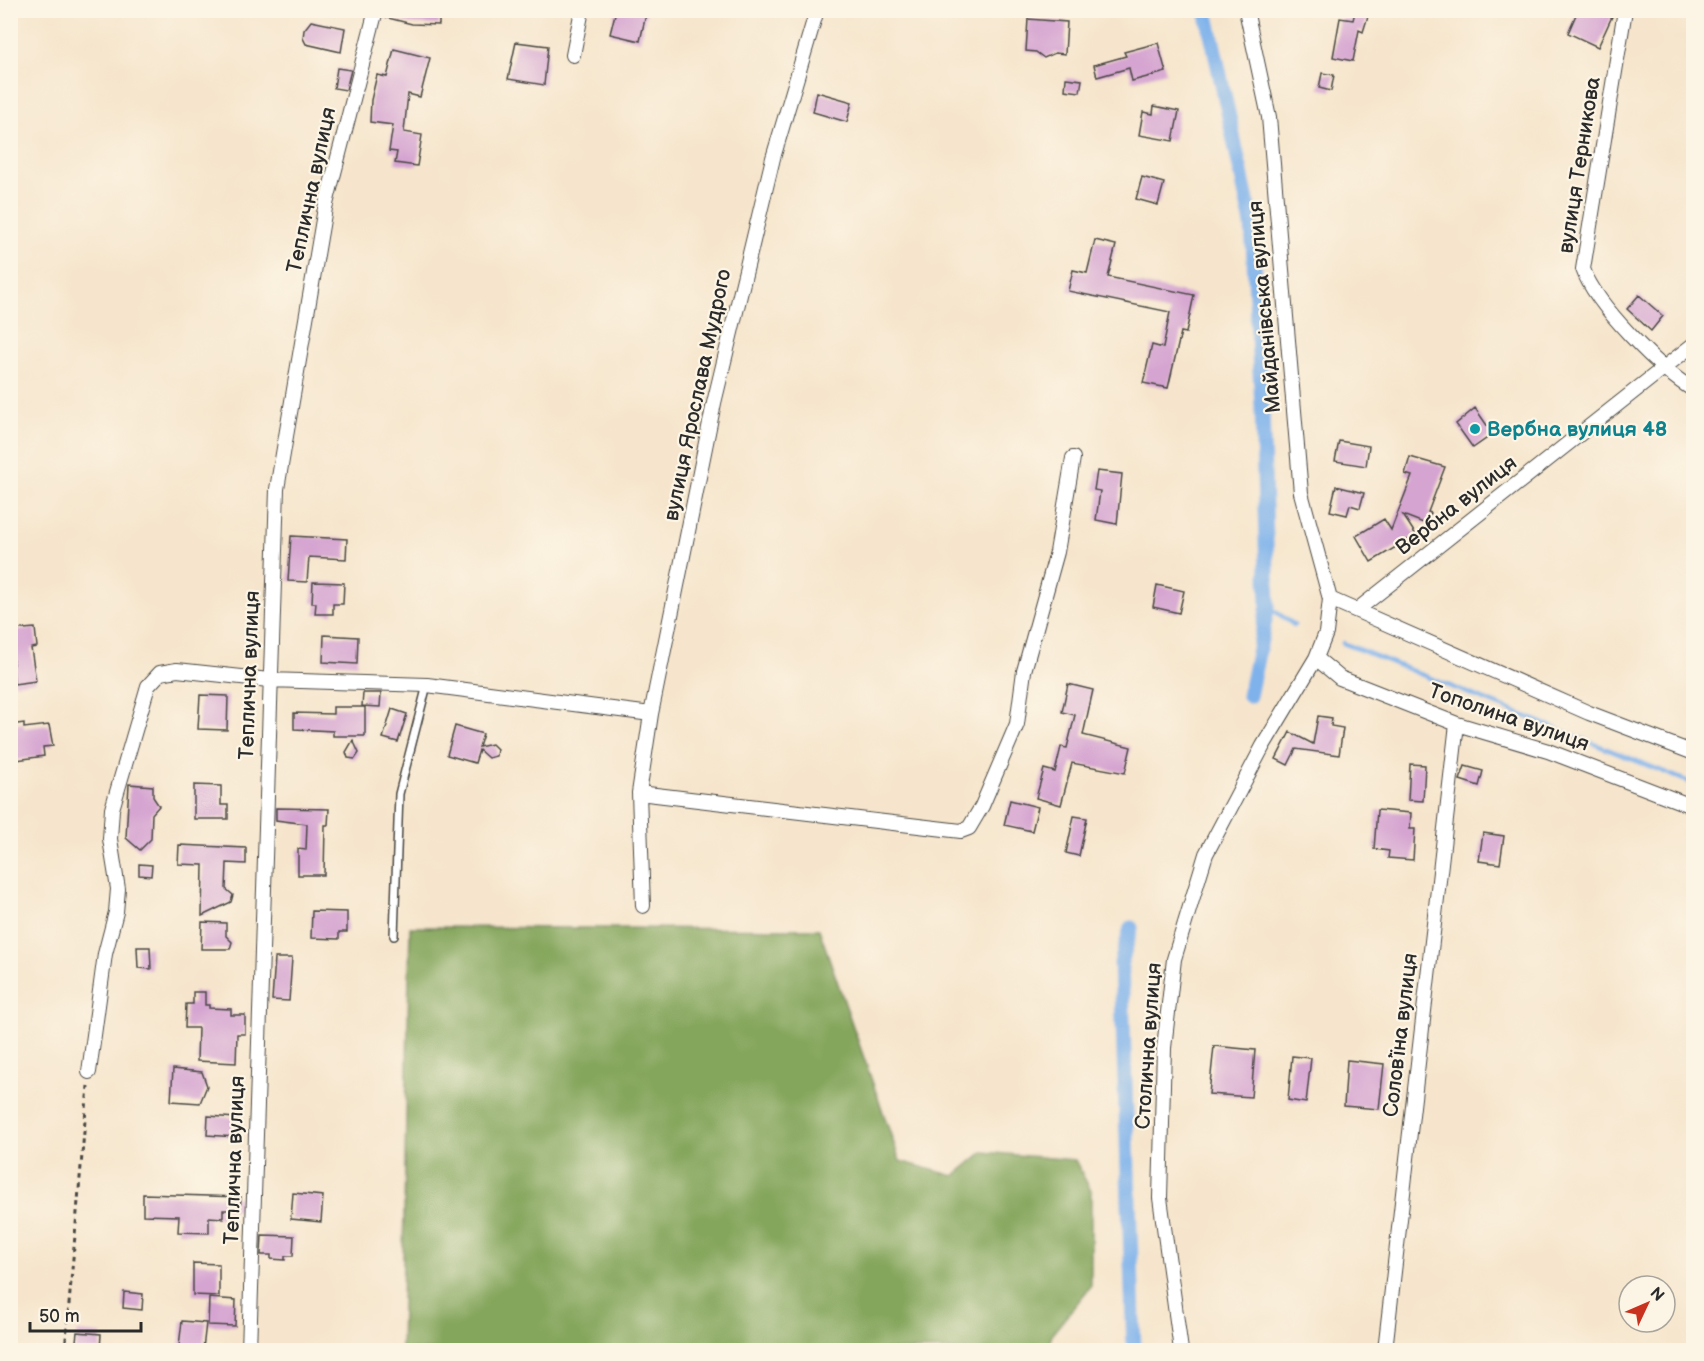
<svg xmlns="http://www.w3.org/2000/svg" width="1704" height="1361" viewBox="0 0 1704 1361" font-family="'Balsamiq Sans',sans-serif">
<style>
.forest{fill:#84a65c;stroke:#586844;stroke-width:1.5}
.lines{fill:none;stroke-linecap:round;stroke-linejoin:round}
.stream{stroke:#7fb2eb;stroke-width:4.5}
.canal{stroke:#7fb2eb;stroke-width:15}
.building{fill:#d5a4d1}
.service-casing{stroke:#494743;stroke-width:10}
.minor-casing{stroke:#494743;stroke-width:16}
.path{stroke:#494743;stroke-width:3;stroke-dasharray:4.5 4.5;stroke-linecap:butt}
.service{stroke:#fff;stroke-width:7}
.minor{stroke:#fff;stroke-width:14}
.culture-dot{fill:#0f9aa8;stroke:#fcf5e5;stroke-width:2}
.labels{text-anchor:middle;stroke-width:4.5;stroke-linejoin:round;paint-order:stroke}
.street-label{font-size:21px;fill:#2b2b2b;stroke:#fcf5e5}
.culture-label{font-size:21px;font-weight:bold;fill:#0d838f;stroke:#fcf5e5;text-anchor:start}
</style>
<rect width="100%" height="100%" fill="#fcf5e5"/>
<filter id="ink" filterUnits="userSpaceOnUse"><feTurbulence type="fractalNoise" baseFrequency=".0167" numOctaves="2"/><feDisplacementMap in="SourceGraphic" scale="12" xChannelSelector="R" yChannelSelector="G"/><feConvolveMatrix kernelMatrix="1 2 1 2 8 2 1 2 1" color-interpolation-filters="sRGB"/></filter>
<filter id="wash" filterUnits="userSpaceOnUse"><feTurbulence type="fractalNoise" baseFrequency=".008" numOctaves="4" result="noise"/><feDisplacementMap in="SourceGraphic" scale="24" xChannelSelector="R" yChannelSelector="G"/><feGaussianBlur stdDeviation="1.35" result="paint"/><feColorMatrix in="noise" values="0 0 0 0 0 0 0 0 0 0 0 0 0 0 0 0 0 1.4 0 .05"/><feComposite in="paint" operator="in"/></filter>
<g filter="url(#wash)">
<rect width="100%" height="100%" fill="#f6e5cc"/>
<path class="forest" d="M410,927l409,2 81,232 54,15 29,-24 92,8 16,31v95l-39,48 -4,16h-647z"/>
<g class="lines">
<path class="stream" d="M1268,606l26,19
M1343,643l351,141"/>
<path class="canal" d="M1206,10l46,214 10,183 6,199 -19,90
M1131,928l-10,35 13,387"/>
</g>
<g id="blocks">
<path class="building" d="M385,10h54v15l-27,-1 -28,-7z
M616,10h31l-7,31 -30,-7z
M1578,10h37l-17,37 -30,-14z
M1355,12l13,4 -5,16 -4,-2 -6,31 -20,-4 7,-39 13,2z
M1028,19l39,3 -2,32 -10,-1 -11,5 -8,-6 -10,-1z
M311,21l34,7 -4,24 -35,-8 -3,-6 1,-8z
M516,42l32,4 -4,39 -36,-6z
M1158,43l8,29 -34,9 -3,-13 -32,9 -3,-12 32,-9 -2,-4z
M394,49l36,9 -10,39 -12,-3 -4,38 18,3 -5,31 -22,-3 2,-11 -8,-1 4,-26 -23,-3 1,-22 6,-25 10,2z
M337,68l14,2 -5,20 -12,-2z
M1322,73l12,2 -3,16 -12,-3z
M1066,78l16,2 -2,12 -15,-2z
M817,92l35,10 -5,20 -34,-10z
M1154,106l25,5 -6,30 -34,-6 4,-23 10,2z
M1142,177l22,6 -6,22 -22,-6z
M1095,240l21,5 -8,32 86,18 -8,38 -5,-1 -13,56 -25,-5 9,-38 11,3 7,-36 -102,-21 5,-21 14,3z
M1639,295l24,21 -12,15 -24,-22z
M1475,408l18,26 -20,14 -17,-24z
M1339,441l30,5 -3,20 -31,-5z
M1410,457l35,10 -17,45 3,1 -5,11 -23,-9 13,20 -45,27 -15,-26 28,-17 7,11 21,-54 -7,-2z
M1097,471l25,3 -5,50 -21,-4 4,-29 -6,-1z
M1336,486l28,7 -4,15 -10,-3 -3,10 -17,-4z
M291,536l56,3 -1,20 -37,-2 -2,25 -19,-1z
M313,582l31,1 -1,21h-10v10h-18l1,-11h-4z
M1157,585l27,6 -5,22 -26,-6z
M35,628l2,19 -6,1 5,33 -22,3 -3,-54z
M324,635l34,2 -1,27 -34,-2z
M1068,684l25,6 -10,45 48,12 -6,26 -53,-10 -11,42 -25,-7 8,-29 11,3 6,-25 6,1 8,-33 -13,-3z
M363,693h18l-1,14 -18,-1z
M200,695l28,1 -1,34 -29,-1z
M333,707h32v29h-32v-5l-39,-2v-16l39,1z
M392,709l15,5 -9,28 -15,-4z
M1318,716l14,2 -1,8 12,2 -4,27 -43,-6 -8,16 -12,-6 14,-27 23,12z
M24,723v5l25,-3 4,21 -10,1 1,9 -34,5v-36z
M455,726l28,8 -4,13 13,-3 5,5 -1,7 -8,2 -9,-8 -4,13 -28,-8z
M353,740l6,13 -4,6 -7,-1 -2,-6z
M1410,764l15,1 -2,36 -15,-1z
M1465,766l18,5 -4,15 -19,-6z
M129,784l24,2v11l6,9 -7,8 -1,25 -11,11 -14,-12z
M194,785l27,1v19h7v14h-34z
M1010,800l28,7 -6,24 -28,-6z
M276,808l53,1 -1,16h-3l-1,50h-26v-26l8,1 1,-26 -31,-4z
M1377,810l34,3 -1,16h5l-2,31 -25,-2 1,-7 -15,-2z
M1074,816l13,2 -8,38 -13,-3z
M1483,833l21,3 -4,28 -21,-3z
M179,845l67,3v16l-19,-1 -1,26 7,6 -2,7 -29,14 1,-51 -25,-1z
M139,864l13,1 -1,11 -12,-1z
M312,911l35,1v20h-8v7l-28,-1z
M202,922l24,1v13l6,6 -2,7h-29z
M137,947h13l1,22 -13,-1z
M275,958h17l-3,43 -17,-1z
M193,992h12v13h4v3l22,1v6h14v19h-8l-1,29 -39,-2 1,-33h-13l1,-24h7z
M1214,1046l41,4 -4,47 -42,-3z
M1292,1056l19,2 -5,45 -18,-3z
M1347,1060l37,4 -5,45 -35,-3z
M173,1069l29,3 5,14 -7,17 -29,-2z
M208,1116l28,2 -1,19 -28,-2z
M293,1193l30,3 -2,26 -30,-3z
M143,1194l98,3 -1,13h-17v8l-14,-1v16l-31,-1 1,-16 -36,-1z
M262,1235l32,1 -1,20h-8v4l-14,-1v-4h-10z
M193,1263l26,1v32l-26,-1z
M124,1292l19,2 -1,16 -19,-2z
M209,1298l27,2 -1,26 -27,-1z
M182,1321l24,2 -3,26 -24,-3z
M77,1332l24,2 -1,16h-25z"/>
</g>
</g>
<g filter="url(#ink)">
<use href="#blocks" fill-opacity="0" stroke="#494743" stroke-width="1.5"/>
<g class="lines">
<g class="service-casing">
<path id="service" d="M394,936l5,-142 28,-109"/>
</g>
<g class="minor-casing">
<path id="minor" d="M1625,10l-42,259c12,35 78,102 111,121
M573,55l9,-45
M1330,599l259,114 105,40
M1357,610l337,-266
M1316,658l24,20 117,46 91,27 146,56
M639,793l322,38 8,-3 13,-22 35,-82 7,-53 33,-119 16,-94
M643,906l-4,-113 12,-79 63,-311 59,-245 44,-148
M89,1072l16,-118 11,-42 2,-23 -8,-50 2,-30 36,-123 12,-13 17,-3 92,10 158,5 224,29
M249,1350l28,-861 48,-281 51,-198
M1181,1350l-21,-152 4,-150 10,-89 32,-105 57,-108 53,-88 10,-25 4,-34 -29,-106 -32,-376 -23,-107
M1385,1350l72,-626"/>
</g>
<path class="path" d="M65,1350l23,-264"/>
<use href="#service" class="service"/>
<use href="#minor" class="minor"/>
</g>
</g>
<circle class="culture-dot" cx="1475" cy="429" r="6"/>
<g class="labels">
<g class="street-label">
<text transform="translate(1579 165) rotate(-81)" y="7">вулиця Терникова</text>
<text transform="translate(311 190) rotate(-78)" y="7">Теплична вулиця</text>
<text transform="translate(1264 307) rotate(-95)" y="7">Майданівська вулиця</text>
<text transform="translate(697 395) rotate(-78)" y="7">вулиця Ярослава Мудрого</text>
<text transform="translate(1456 505) rotate(-38)" y="7">Вербна вулиця</text>
<text transform="translate(249 675) rotate(-88)" y="7">Теплична вулиця</text>
<text transform="translate(1509 717) rotate(19)" y="7">Тополина вулиця</text>
<text transform="translate(1400 1035) rotate(-83)" y="7">Соловʼїна вулиця</text>
<text transform="translate(1148 1046) rotate(-86)" y="7">Столична вулиця</text>
<text transform="translate(234 1160) rotate(-88)" y="7">Теплична вулиця</text>
</g>
<g class="culture-label">
<text x="1487" y="436">Вербна вулиця 48</text>
</g>
</g>
<rect width="1704" height="1361" fill="none" stroke="#fcf5e5" stroke-width="36"/>
<g transform="translate(1647 1304) rotate(46)"><circle r="28" fill="#fcf5e5" stroke="#a8a49b" stroke-width="1.5"/>
<path d="M0-4.5L10 22L0 15L-10 22Z" fill="#c8321e"/>
<text y="-9" font-size="16" font-weight="bold" text-anchor="middle" fill="#2b2b2b">N</text>
</g>
<path d="M30 1322v9h111v-9" fill="none" stroke="#2b2b2b" stroke-width="3"/>
<text x="39" y="1322" font-size="18" fill="#2b2b2b" stroke="#fcf5e5" stroke-width="4.5" paint-order="stroke">50 m</text>
</svg>
